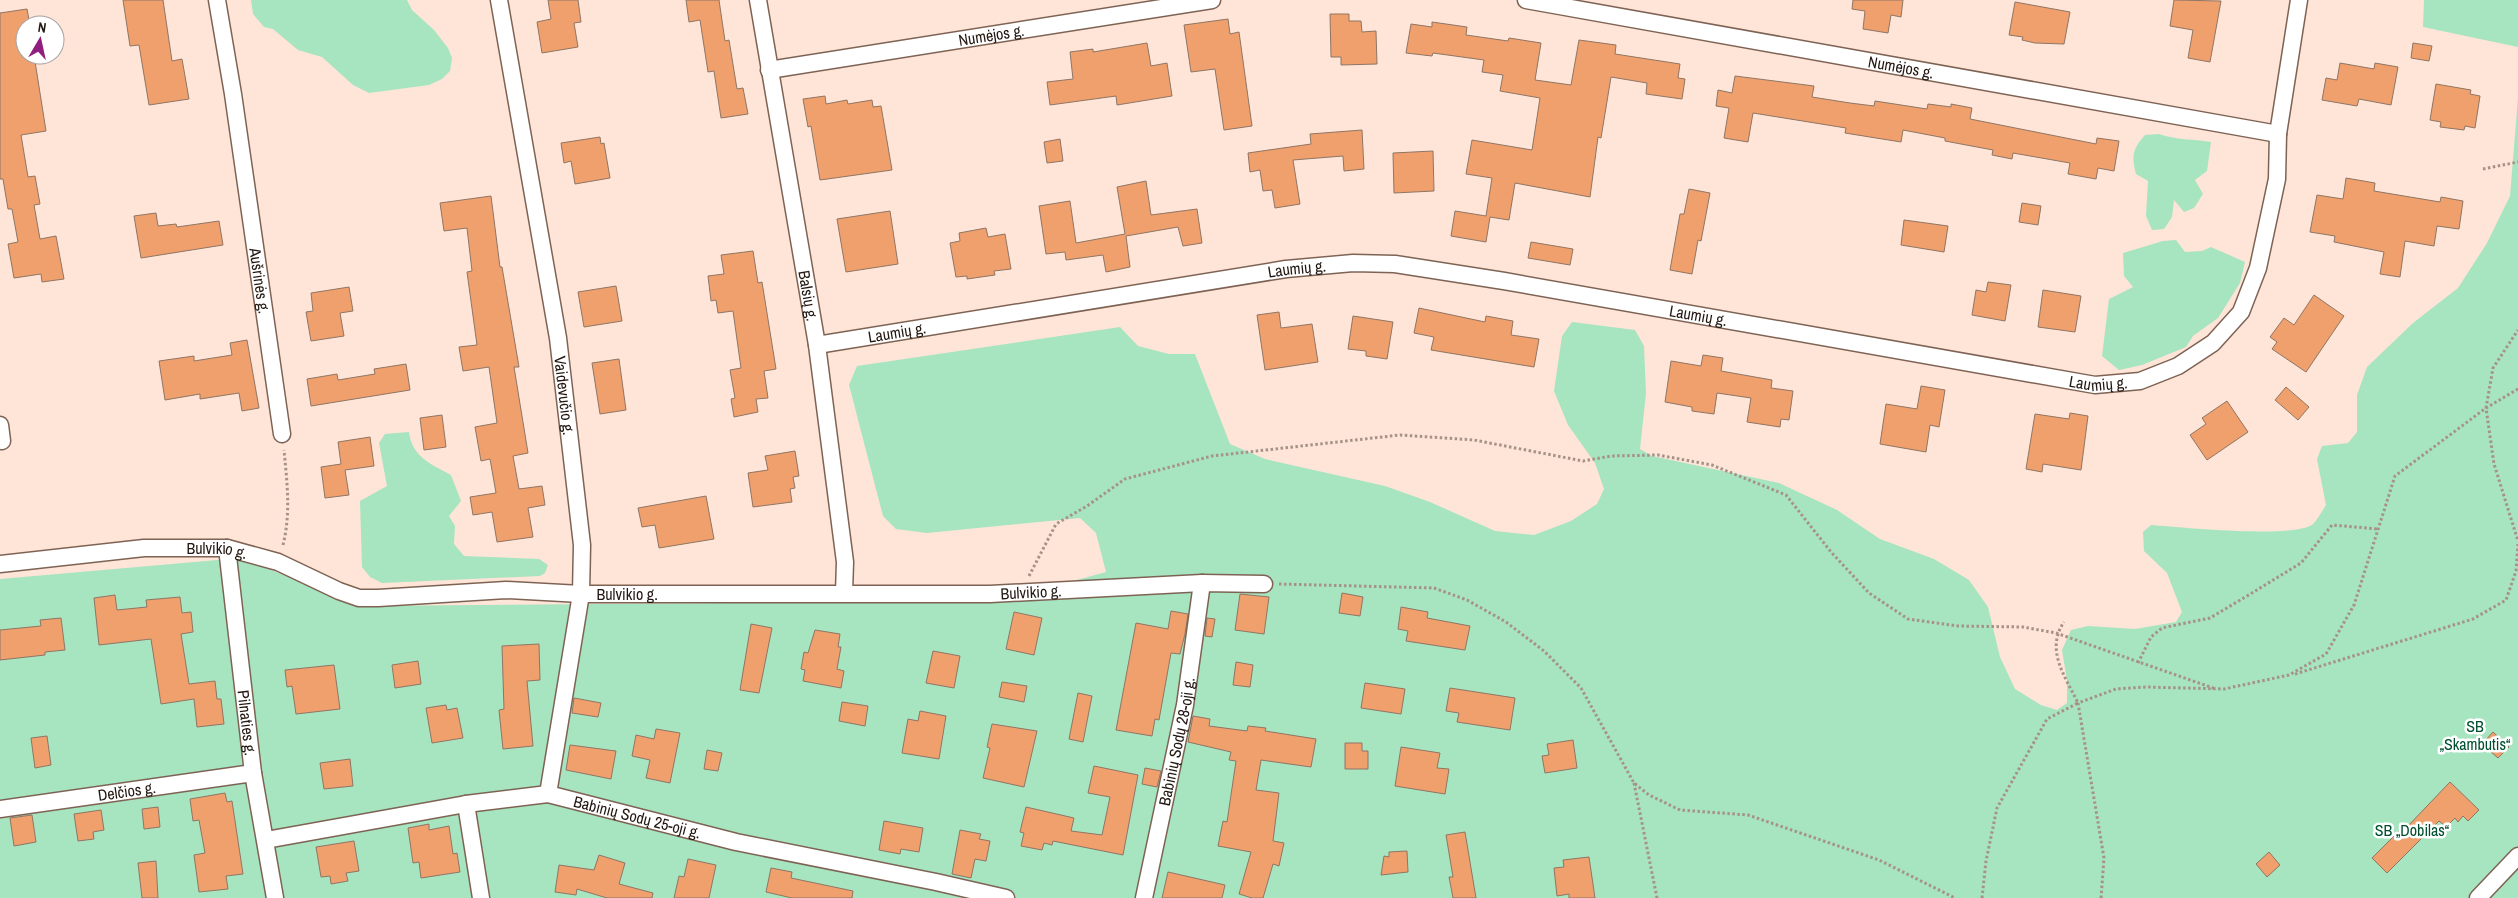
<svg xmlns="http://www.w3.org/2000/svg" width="2518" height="898" viewBox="0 0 2518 898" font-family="'Archivo Narrow',sans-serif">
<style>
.green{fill:#a7e4c0}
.building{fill:#efa06d;stroke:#907564}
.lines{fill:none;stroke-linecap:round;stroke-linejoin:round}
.street-casing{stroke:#7e6354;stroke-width:19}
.path{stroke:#a69288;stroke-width:3;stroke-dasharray:2.5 2.5;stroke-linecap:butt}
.street{stroke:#fff;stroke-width:16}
.labels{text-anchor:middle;stroke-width:5;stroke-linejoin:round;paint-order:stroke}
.street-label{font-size:16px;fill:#221711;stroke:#fff}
.park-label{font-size:16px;fill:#014f2f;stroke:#fff}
</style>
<rect width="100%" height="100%" fill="#fee5d7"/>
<path class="green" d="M251,0h156l5,10 22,20 14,18 4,10 -2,13 -8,8 -13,6 -60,8 -16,-8 -31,-28 -24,-7 -25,-21 -9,-2 -11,-13z
M2424,0h94v47l-95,-20z
M2518,98v800h-2518v-319l240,-21 124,48 637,-5 105,-29 -10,-39 -16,-15 -153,15 -31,-4 -13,-13 -34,-131 8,-19 263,-39 18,19 31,8h26l35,90 35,15 120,27 45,16 65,29 39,4 37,-14 26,-17 7,-15 -9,-26 -27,-38 -14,-34 8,-55 10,-14 63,8 9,16 2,47 -6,56 12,7 127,27 58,27 43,29 54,20 35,21 19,27 12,50 15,32 26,16 16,5 10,-7v-23l-5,-30 9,-20 17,-4 47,3 41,-7 6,-10 -15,-39 -23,-22 -1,-19 8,-7c27,2 145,14 162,-1 5,-5 9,-13 13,-19l-9,-46 5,-13 26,-3 9,-11v-37l10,-28 46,-44 45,-35 29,-45 23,-47z
M2159,134c17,6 34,5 52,8l-4,29 -12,9 8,14 -9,14 -10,4 -10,-12 -2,17 -8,12 -12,1 -6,-14 2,-35 -12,-7c-5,-18 -3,-26 9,-39z
M2176,240l9,12 17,-1 9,-4 34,15 -5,21 -22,35 -25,18 -7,11 -44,18 -23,5 -17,-14 7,-57 24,-12 -9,-11 -1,-23 40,-12z
M409,432c3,25 22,32 42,43l10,26 -12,15 6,10 -1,18 10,12 75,3 9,6 -3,8 -5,3 -158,7 -12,-6 -8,-10 -2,-66 27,-15 -8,-43 6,-9z"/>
<path class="building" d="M123,0h40l9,61 10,-2 7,40 -40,6 -10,-60 -9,1z
M548,0h30l3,22 -7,1 4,24 -36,6 -5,-31 14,-3z
M686,0h33l6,41 4,-1 8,49 6,-1 5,26 -27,4 -7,-47 -6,1 -8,-52 -11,2z
M1853,0h50l-2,17 -10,-2 -3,18 -25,-4 2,-18 -13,-2z
M2174,0l47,1 -11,61 -22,-4 5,-28 -23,-4z
M2015,2l55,10 -6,32 -29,-1 -13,-3 1,-3 -14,-2z
M27,9l3,16h-5v30h9l12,76 -25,4 7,42 7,-1 5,28 -6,1 6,34 16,-3 8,43 -22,3 -1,-8 -27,4 -6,-34 10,-2 -6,-33h-4l-5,-30h-3v-166z
M1330,14h19v7h12l1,11 14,-1 1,33 -36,1v-8h-10z
M1228,19l2,15 9,-2 13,94 -28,4 -9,-61 -24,3 -7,-47z
M1432,22l35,5 -1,8 42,6 1,-3 32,5 -6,37 36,5 8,-45 37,5 -1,9 65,10 -2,14 7,1 -3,20 -36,-5 1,-11 -36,-6 -10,61 -3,-1 -8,60 -75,-14 -6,37 -19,-3 -4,25 -35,-6 4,-25 31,5 6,-38 -26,-4 6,-34 60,10 8,-52 -40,-7 3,-16 -21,-3 2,-12 -51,-7 -1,3 -26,-3 5,-29 21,3z
M1147,43l4,23 16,-3 5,33 -55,9 -1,-9 -66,9 -3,-23 26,-3 -3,-27 23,-3v3z
M2413,43l19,3 -3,15 -18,-3z
M2340,63l34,6 1,-6 23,4 -7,38 -32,-6 -2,7 -35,-6 4,-22 11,2z
M1735,76l79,10 -2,11 38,6 24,3 1,-5 52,8 1,-5 23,3v-3l21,4 -2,11 126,25 1,-6 22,3 -5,30 -16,-3 -2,11 -28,-5 2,-11 -57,-10 -1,6 -20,-4 1,-5 -48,-9v-3l-42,-8 -2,12 -56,-9 1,-5 -93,-15 -5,29 -24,-4 5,-30 -13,-2 2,-16 14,3z
M2436,84l35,6 -1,4 10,2 -5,32 -10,-2 -1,4 -24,-3 1,-5 -11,-2z
M825,96l1,8 21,-4 1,4 24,-4 1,7 8,-1 11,64 -72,10 -9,-54 -3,1 -5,-28z
M1362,130l2,39 -20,2 -1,-15 -50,4 7,44 -25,4 -3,-18 -9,1 -3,-21 -10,2 -2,-19 63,-9 -1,-10z
M600,137l1,7 3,-1 6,35 -35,6 -4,-23 -7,2 -3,-20z
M1060,139l3,22 -16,2 -3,-21z
M1433,151l1,40 -40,2 -1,-40z
M2346,178l29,5 -1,8 66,11 1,-5 22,4 -4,28 -22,-3 -3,20 -29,-5 -5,36 -20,-3 4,-22 -50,-10 1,-6 -25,-4 7,-37 26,4z
M1146,181l5,34 46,-6 5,34 -19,3 -5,-19 -52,9 4,31 -24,5 -3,-17 -37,5 -1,-8 -19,2 -7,-48 31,-5 6,42 49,-9 -8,-47z
M1689,189l21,4 -9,48 -3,-1 -6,34 -22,-4 10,-56h4z
M491,196l9,71h2l17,100h-5l14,86 -15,3 6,33 23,-3 3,19 -17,3 5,29 -36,5 -5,-30 -19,3 -3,-18 26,-4 -6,-34 -9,2 -6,-34 22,-4 -8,-56 -26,4 -4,-24 18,-2 -10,-73 5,-1 -5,-43 -23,3 -4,-28z
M2022,203l19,3 -3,19 -19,-3z
M890,211l8,53 -52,8 -9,-53z
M156,213l2,13 18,-2 1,3 42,-6 4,24 -82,13 -7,-42z
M1904,220l44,6 -4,26 -43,-7z
M986,228l2,9 17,-3 6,35 -17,2 1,4 -28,4v-3l-11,1 -6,-34 10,-2 -1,-8z
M1531,242l42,7 -3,16 -42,-7z
M753,251l5,32 4,-1 14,87 -12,2 4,27 -12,1 2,13 -24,5 -3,-18 4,-1 -5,-28 11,-2 -8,-57 -15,2 -2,-13 -5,1 -3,-25 16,-2 -3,-19z
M1988,282l23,3 -6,36 -33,-6 4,-25 10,2z
M616,286l6,35 -38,6 -6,-35z
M349,287l4,24 -13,2 4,23 -33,5 -5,-29 7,-1 -2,-18z
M2043,290l38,6 -6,36 -37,-5z
M2314,295l30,21 -38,56 -34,-23 5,-7 -7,-5 14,-19 10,7z
M1419,308l66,14 1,-6 27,5 -2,14 28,4 -5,28 -103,-17 3,-13 -20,-4z
M1279,312l2,16 31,-4 6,38 -53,8 -8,-55z
M1353,316l40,6 -6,37 -21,-3v-5l-18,-2z
M247,340l12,68 -17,3 -3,-18 -39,6v-5l-35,6 -6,-39 35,-5v5l38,-6 -2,-12z
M1703,355l20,3 -2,13 51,9 -1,8 22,3 -4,29 -8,-1 -1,8 -33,-5 4,-24 -34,-5 -3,21 -22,-3v-4l-27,-5 6,-41 30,5z
M619,359l7,51 -26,4 -8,-51z
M406,364l4,26 -99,16 -4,-27 30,-5 1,6 37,-6 -1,-5z
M1921,386l24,4 -6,37 -9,-2 -4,27 -46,-8 6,-40 31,5z
M2286,387l23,20 -11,13 -23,-20z
M2227,401l21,31 -41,28 -17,-25 16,-11 -4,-6z
M2070,413l18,3 -7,54 -38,-6 -1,8 -16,-3 9,-55 34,5z
M442,415l4,32 -22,3 -4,-32z
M370,437l4,29 -29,4 4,25 -24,3 -4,-31 20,-3 -3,-22z
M795,451l4,25 -6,1 2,11 -5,1 2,13 -39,5 -5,-34 20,-3 -3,-14z
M706,496l8,43 -55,9 -4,-23 -13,2 -4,-19z
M1342,593l21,4 -3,19 -21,-3z
M1240,594l29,3 -5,37 -29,-4z
M115,595l2,15 30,-3 -1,-7 34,-3 2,16 9,-1 2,20 -12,2 8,50 26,-3 2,18h4l3,25 -27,3 -3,-28 -33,5 -10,-65 -52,6 -5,-47z
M1401,607l27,5 -1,6 43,8 -5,24 -59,-9 2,-10 -10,-2z
M1171,611l17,3 -3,20 -5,20 -9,-1 -12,67 -4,-1 -3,17 -36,-6 20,-107 32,6z
M1014,612l28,6 -8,37 -28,-6z
M61,618l4,32 -20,2v3l-45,5v-30l41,-4 -1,-6z
M1207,618l8,1 -3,18 -7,-1z
M751,624l21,4 -13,65 -19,-3z
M815,630l25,4 -2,13h3l-4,22 7,2 -3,17 -38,-7 2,-11 -4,-1 3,-17 4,1z
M539,644l1,36 -13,1 6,65 -30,3 -4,-39 5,-1 -2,-63z
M933,651l27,5 -6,32 -28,-5z
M418,661l3,23 -26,4 -3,-23z
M1236,662l17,3 -3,22 -17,-2z
M334,665l6,44 -44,5 -4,-28 -5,1 -2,-17z
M1002,682l25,4 -3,16 -25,-5z
M1365,683l40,6 -4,25 -40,-6z
M1450,688l65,10 -5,32 -53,-8 2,-9 -13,-2z
M1078,693l14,3 -9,46 -14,-3z
M574,698l27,5 -3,14 -26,-4z
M842,702l26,4 -3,20 -26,-5z
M446,705l1,5 10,-2 6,30 -31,5 -6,-35z
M920,711l26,5 -7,43 -37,-6 6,-34 10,2z
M1193,716l17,3 -1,7 38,5 1,-5 18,2 -1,3 51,8 -5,28 -50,-7 -5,30 23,3 -6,48 11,2 -5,23 -6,-2 -10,34h-11l-13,-4 12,-42 -33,-6 5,-25 4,1 9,-61 -7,-1 2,-8 -43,-10z
M992,724l45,7 -13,56 -41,-9 7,-30 -3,-1z
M656,729l24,4 -10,50 -24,-5 4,-18 -18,-4 4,-21 18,4z
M2493,732l16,15 -11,11 -16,-14z
M47,736l4,29 -16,3 -4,-30z
M1573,740l4,28 -32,5 -3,-17 7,-1 -2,-11z
M1345,743h17v8h6v18h-23z
M570,745l46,6 -5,28 -45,-9z
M1401,747l39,6 -3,15 12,1 -4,25 -50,-8z
M707,750l15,3 -4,18 -14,-2z
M350,759l3,27 -29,3 -4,-26z
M1094,766l44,9 -15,80 -70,-14 -1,4 -8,-2 -2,7 -21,-4 3,-13 -4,-1 6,-25 48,11 -3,13 31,4 8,-38 -22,-4z
M1145,768l16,3 -4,16 -15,-3z
M2450,782l29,28 -11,11 -5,-5 -5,6 -3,-4 -9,9 -7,-6 -52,52 -15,-15 33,-33 2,2z
M225,793l2,9 5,-1 11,73 -17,2 2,13 -29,3 -5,-37 11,-2 -6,-33 -6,1 -3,-22z
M158,807l2,20 -16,2 -2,-20z
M101,810l3,20 -11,2 1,7 -16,2 -4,-27z
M32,815l4,27 -22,4 -4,-28z
M884,821l39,7 -4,24 -18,-3 -1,5 -21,-4z
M429,824v6l20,-4 4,28 4,-1 3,19 -39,6 -2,-16 -6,1 -5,-35z
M960,830l21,4 -2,5 11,2 -4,20 -11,-2 -4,19 -19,-4z
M1465,832l11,66h-23l-4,-21h4l-7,-42z
M354,841l5,30 -13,2 2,8 -17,3 -1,-8 -9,1 -5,-30z
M1407,851l1,21 -27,3 3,-19 5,1v-5z
M2269,852l11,13 -13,12 -11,-13z
M599,855l26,8 -6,21 34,9 -1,5h-45l-30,-9 -1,6 -21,-3 4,-27 35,5z
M1589,857l6,41h-26v-4l-12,2 -3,-28 10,-1 -1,-7z
M688,859l28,6 -7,33h-35l5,-22 5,1z
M156,861l2,37h-16l-4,-35z
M771,868l21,4 -1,6 62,13 -1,7h-60l-26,-6z
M1168,872l57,13 -3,13h-60z"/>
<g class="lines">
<g class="street-casing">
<g id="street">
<path id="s1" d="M217,0l16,94 49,340"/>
<path id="s2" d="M499,0l59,338 24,207 -1,49 -33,200"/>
<path id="s3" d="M758,0l59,345 28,217 -1,31"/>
<path id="s4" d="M1526,0l752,134"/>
<path id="s5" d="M769,70l443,-70"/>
<path id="s6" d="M817,345l469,-76 67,-6 42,1 109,17 591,104 45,-4 38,-15 35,-23 28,-31 17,-44 19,-89 1,-45 21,-134"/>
<path d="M0,425l2,16"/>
<path id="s7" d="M227,548l26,225 22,125"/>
<path id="s8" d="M0,564l144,-16h83l51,14 61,29 20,7h19l128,-8 75,4h409l212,-11 62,1"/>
<path d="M466,804l15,94"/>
<path id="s9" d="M0,809l253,-36"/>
<path id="s10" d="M266,840l200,-36 82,-10 188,48 200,40 70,16"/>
<path id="s11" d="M1144,898l41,-193 17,-122"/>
<path d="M2478,898l40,-42"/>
</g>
</g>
<path class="path" d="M2483,169l35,-7
M2518,389l-32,19 8,56 24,77
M283,545c8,-32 4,-63 1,-95
M1029,576l27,-52 31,-18 38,-27 87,-23 188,-21 74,5 109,21 28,-5 47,-1 54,10 74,30 45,57 38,41 39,26 50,7 65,1 33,6 160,56
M1279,584l155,4 33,12 39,22 38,29 37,37 53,95 15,12 31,15 68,5 131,45 76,38
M2138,663l13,-26 11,-9 48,-10 37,-22 54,-33 31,-38 46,4
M2295,674l178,-55 33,-19 10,-29 2,-27
M1634,783l23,115
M1982,898l4,-37 11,-53 50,-89 31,-16c-13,-27 -33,-53 -14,-81
M2101,898l3,-40 -26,-155 38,-14 30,-2 78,2 65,-14 37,-21 28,-49 41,-129 91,-68 7,-40 25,-38"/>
<use href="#street" class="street"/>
</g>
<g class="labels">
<g class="street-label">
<text dy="6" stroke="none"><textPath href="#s5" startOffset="225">Numėjos g.</textPath></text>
<text dy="6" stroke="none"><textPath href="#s4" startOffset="381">Numėjos g.</textPath></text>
<text dy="6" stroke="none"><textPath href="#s6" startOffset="486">Laumių g.</textPath></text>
<text dy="6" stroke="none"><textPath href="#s1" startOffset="284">Aušrinės g.</textPath></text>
<text dy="6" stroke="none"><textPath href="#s3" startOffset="300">Balsių g.</textPath></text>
<text dy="6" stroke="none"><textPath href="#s6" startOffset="892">Laumių g.</textPath></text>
<text dy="6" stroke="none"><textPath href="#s6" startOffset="81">Laumių g.</textPath></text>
<text dy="6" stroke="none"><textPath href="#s6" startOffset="1298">Laumių g.</textPath></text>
<text dy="6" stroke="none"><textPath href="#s2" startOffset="401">Vaidevučio g.</textPath></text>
<text dy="6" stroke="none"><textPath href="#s8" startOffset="218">Bulvikio g.</textPath></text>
<text dy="6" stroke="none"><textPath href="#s8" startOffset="1042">Bulvikio g.</textPath></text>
<text dy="6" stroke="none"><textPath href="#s8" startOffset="638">Bulvikio g.</textPath></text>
<text dy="6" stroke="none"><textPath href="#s7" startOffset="176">Pilnaties g.</textPath></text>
<text dy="6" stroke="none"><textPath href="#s11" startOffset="160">Babinių Sodų 28-oji g.</textPath></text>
<text dy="6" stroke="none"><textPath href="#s9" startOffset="128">Delčios g.</textPath></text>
<text dy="6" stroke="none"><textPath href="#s10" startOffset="378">Babinių Sodų 25-oji g.</textPath></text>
</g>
<g class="park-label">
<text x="2475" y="732">SB<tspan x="2475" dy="18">„Skambutis“</tspan></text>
<text x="2412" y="836">SB „Dobilas“</text>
</g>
</g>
<g transform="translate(40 40) rotate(9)"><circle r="24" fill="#ffffff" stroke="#a7a2a0"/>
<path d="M0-4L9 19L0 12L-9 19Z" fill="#901e7f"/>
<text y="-8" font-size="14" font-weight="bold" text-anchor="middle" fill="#221711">N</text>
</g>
</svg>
